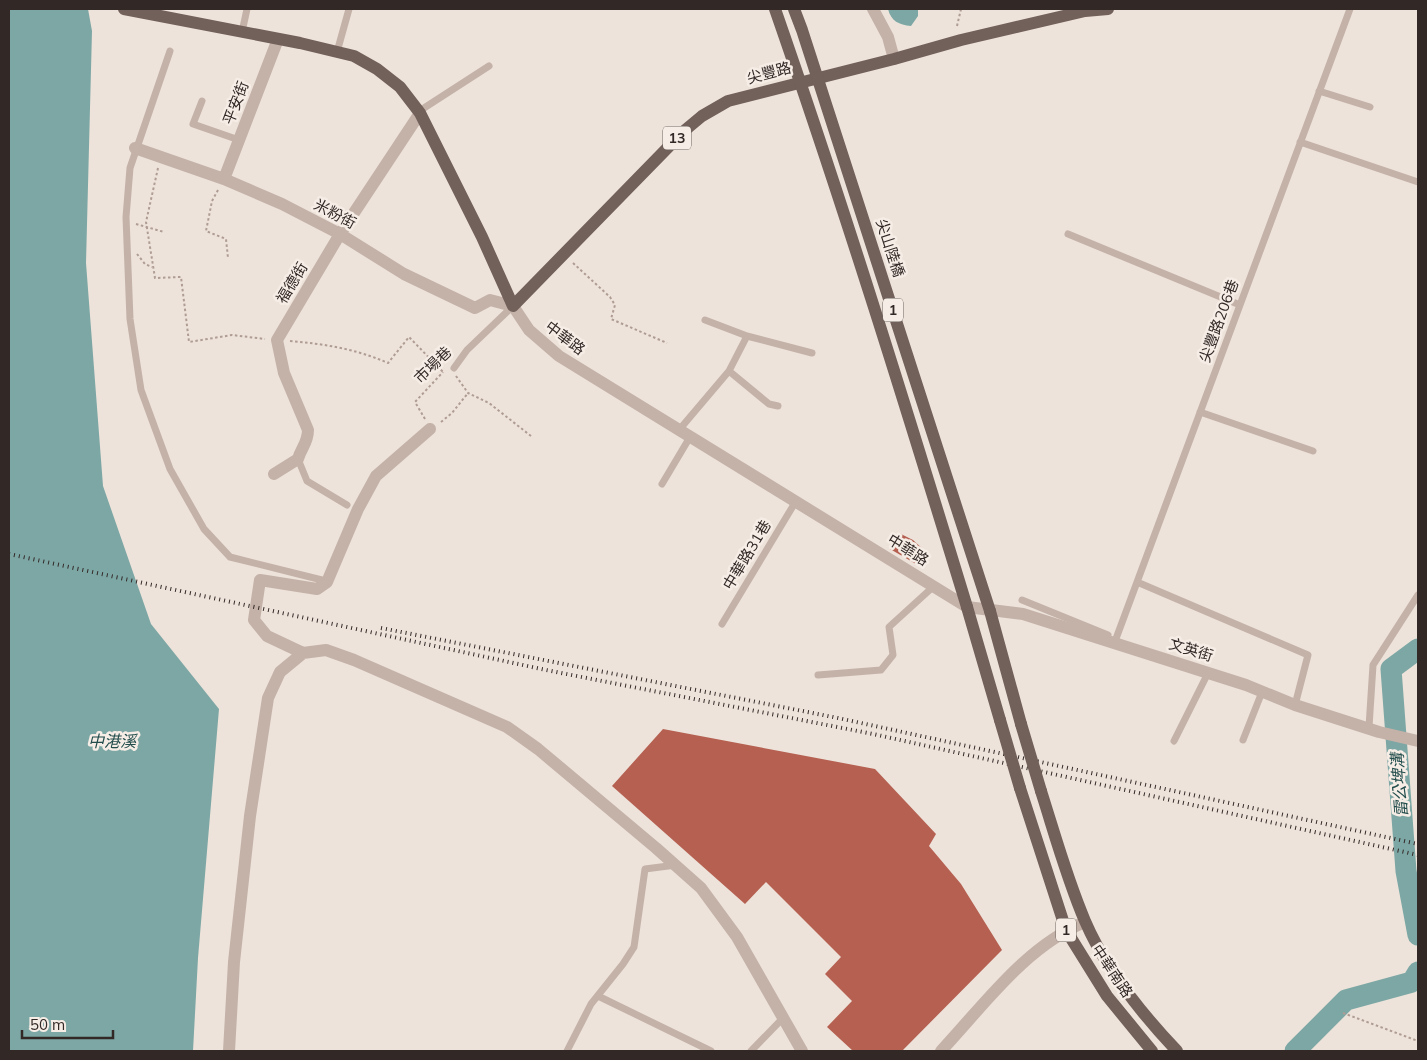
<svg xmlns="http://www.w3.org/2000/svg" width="1427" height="1060" viewBox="0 0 1427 1060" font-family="Mulish,'Noto Sans TC',sans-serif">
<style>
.water{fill:#7da7a5}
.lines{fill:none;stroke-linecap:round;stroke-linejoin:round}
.river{stroke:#7da7a5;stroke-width:21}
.building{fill:#b56051}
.path{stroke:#af9c93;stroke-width:2;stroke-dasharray:2.5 2.5;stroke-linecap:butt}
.service{stroke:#c4b2a8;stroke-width:7}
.minor{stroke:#c4b2a8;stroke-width:12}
.tertiary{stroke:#c4b2a8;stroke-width:12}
.primary{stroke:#72605a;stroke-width:12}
.rail{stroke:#322927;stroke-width:4;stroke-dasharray:1 4;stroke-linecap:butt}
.primary-bridge{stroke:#72605a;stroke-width:12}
.labels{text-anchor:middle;stroke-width:5;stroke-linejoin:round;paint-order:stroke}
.shield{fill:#f6ede6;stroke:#6d6460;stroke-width:1}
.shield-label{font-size:14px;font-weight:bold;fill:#322927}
.street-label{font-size:15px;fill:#322927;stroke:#f6ede6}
.water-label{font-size:16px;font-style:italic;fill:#224d4c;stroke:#f6ede6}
</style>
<rect width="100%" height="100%" fill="#ede3da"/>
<path class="water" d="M9,9h79l4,22 -6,232 17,223 48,138 68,85 -21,249 -5,93h-184z
M888,9h30v7l-7,10c-12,-1 -20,-5 -23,-17z"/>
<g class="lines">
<path class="river" d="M1418,649l-27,20 15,202 12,64
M1295,1051l51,-51 66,-18 6,-10"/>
</g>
<path class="building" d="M899,533l14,7 12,11 1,12 -3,5 -33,-19z
M663,729l212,40 61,65 -7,12 32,38 41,66 -100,101h-49l-26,-24 25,-26 -27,-27 16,-17 -75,-75 -21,22 -133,-118z"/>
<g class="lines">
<path class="path" d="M957,26l4,-17
M158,168l-12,54 9,56 26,-1 8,65 43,-7 33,4
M218,190l-6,11 -6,30 20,8 2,19
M136,224l28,8
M137,254l8,10 7,3
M573,263l37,34 5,8 -4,14 56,24
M290,341c35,3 66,8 98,22l21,-26 34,35
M456,376l12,17 21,10 42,33
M425,419l-10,-17 28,-30
M441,422l11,-9 16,-20
M1343,1013l75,28"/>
<path class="service" d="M242,32l5,-23
M170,51l-40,117 -4,49 4,102 11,71 29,79 34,60 26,28 96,24
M337,52l12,-43
M1319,91l51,16
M202,101l-9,23 46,16
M420,113l4,-5 65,-42
M1300,142l118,40
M1068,234l172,71
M705,320l42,16
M454,368l13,-18 46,-44
M729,371l40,33 9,2
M1200,412l113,39
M679,430l50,-59 18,-35 65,17
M298,459l9,22 40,24
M662,484l28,-47
M1137,582l171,73 -13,50
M1022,600l86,35
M722,624l74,-123
M1114,644l236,-635
M818,675l63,-5 12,-15 -4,-28 45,-41
M1369,727l4,-62 45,-70
M1243,740l19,-48
M1174,741l34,-68
M598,996l113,55
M567,1051l24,-47 32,-40 11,-17 11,-78 31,-4
M751,1051l33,-34"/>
<path class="minor" d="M873,9l15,28 6,22
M135,148l89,31 58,25 58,30 64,40 71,34 15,-8 23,6
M224,179l54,-140
M274,474l24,-15c3,-11 10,-16 10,-29l-24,-57 -7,-33 63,-106 80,-121
M303,653l-36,-17 -13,-16 6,-40 57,9 10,-7 31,-73 18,-33 54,-47
M229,1051l5,-89 16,-146 18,-118 12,-26 23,-19 23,-3 28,10 153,67 31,22 118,99 45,40 36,49 65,114
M941,1051c43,-46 85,-105 144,-129"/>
<path class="tertiary" d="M513,306l16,24 30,26 408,251 56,7 223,71 49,20 84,27 39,9"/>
<path class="primary" d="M124,9l176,34 54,13 23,13 23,18 20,26 62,124 31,69 171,-175 18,-15 26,-15 166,-42 67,-19 124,-29 23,-2
M967,607l33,113
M990,611l31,113
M1020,788l46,142 41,66 45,55
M1041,791c14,44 26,88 44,130 21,49 56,92 92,130"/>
<path class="rail" d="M9,554l537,116 327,64 545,121
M381,628l457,90 580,126"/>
<path class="primary-bridge" d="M775,9c69,198 131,398 192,598
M794,9l8,21 188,581
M1000,720l20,68
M1021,724l20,67"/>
</g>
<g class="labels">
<g class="shield">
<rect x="663" y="126.5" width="28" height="23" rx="4"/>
<rect x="883" y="298.5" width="20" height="23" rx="4"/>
<rect x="1056" y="918.5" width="20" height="23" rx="4"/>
</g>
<g class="shield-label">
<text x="677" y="143">13</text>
<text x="893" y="315">1</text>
<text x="1066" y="935">1</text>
</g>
<g class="street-label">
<text transform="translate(769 73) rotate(-15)" y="5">尖豐路</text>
<text transform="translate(236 103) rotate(-69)" y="5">平安街</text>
<text transform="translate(335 214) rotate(28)" y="5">米粉街</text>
<text transform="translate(890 248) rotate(72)" y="5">尖山陸橋</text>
<text transform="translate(292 283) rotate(-59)" y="5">福德街</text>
<text transform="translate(1219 321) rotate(-70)" y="5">尖豐路206巷</text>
<text transform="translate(565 338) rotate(37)" y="5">中華路</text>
<text transform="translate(433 365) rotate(-44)" y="5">市場巷</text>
<text transform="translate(908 550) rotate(32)" y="5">中華路</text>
<text transform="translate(747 555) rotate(-59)" y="5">中華路31巷</text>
<text transform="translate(1191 650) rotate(17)" y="5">文英街</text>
<text transform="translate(1112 971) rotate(56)" y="5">中華南路</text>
</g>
<g class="water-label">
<text x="112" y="747">中港溪</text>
<text transform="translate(1399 785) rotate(-94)" y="6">雷公埤溝</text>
</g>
</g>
<rect width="1427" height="1060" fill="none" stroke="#322927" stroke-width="20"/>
<path d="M22 1030v8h91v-8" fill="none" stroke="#322927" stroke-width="2.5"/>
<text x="30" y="1030" font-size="15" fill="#322927" stroke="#f6ede6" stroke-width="4" paint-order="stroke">50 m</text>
</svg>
